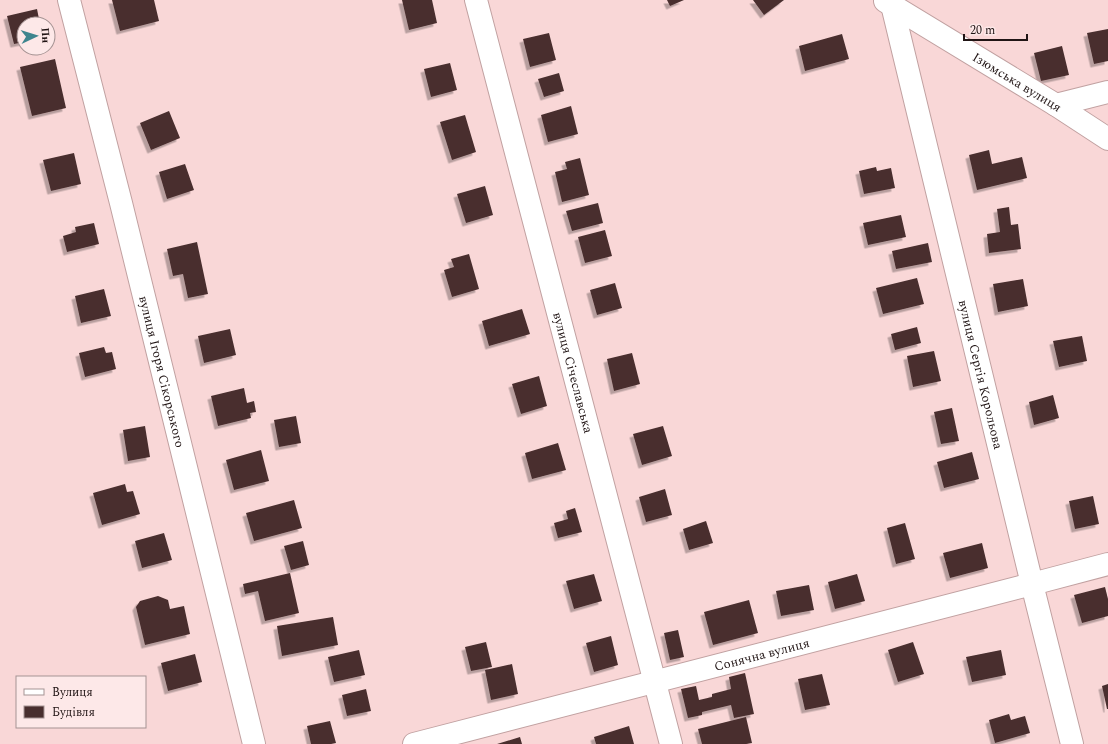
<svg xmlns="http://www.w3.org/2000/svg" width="1108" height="744" viewBox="0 0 1108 744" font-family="Spectral,serif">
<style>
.building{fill:#482e2e;filter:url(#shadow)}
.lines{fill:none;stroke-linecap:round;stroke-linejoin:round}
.street-casing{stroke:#c1a1a1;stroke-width:24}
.street{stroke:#fff;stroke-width:22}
.labels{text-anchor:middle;stroke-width:4;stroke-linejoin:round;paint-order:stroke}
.street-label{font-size:13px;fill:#201414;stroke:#fde8e8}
</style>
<defs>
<filter id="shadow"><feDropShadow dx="-3.5" dy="3.5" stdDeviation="0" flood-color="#0004"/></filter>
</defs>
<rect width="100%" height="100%" fill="#f9d7d7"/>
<path class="building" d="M112,0h42l5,21 -39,10z
M402,0h30l5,23 -28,7z
M667,0h17l-14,6z
M753,0h31l-20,15z
M37,9l3,15h-16v18l-10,2 -7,-28z
M1108,29v32l-14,3 -7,-31z
M549,33l7,27 -26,7 -7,-28z
M842,34l7,25 -44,12 -6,-25z
M1062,46l7,29 -28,6 -7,-28z
M55,59l11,49 -34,8 -12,-49z
M450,63l7,27 -26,7 -7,-28z
M559,73l5,18 -20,6 -6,-18z
M571,106l7,28 -30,8 -7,-27z
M169,111l11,27 -29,12 -11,-27z
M465,115l11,37 -24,8 -12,-38z
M989,150l3,14 30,-7 5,21 -50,12 -8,-35z
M74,153l7,31 -30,7 -8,-31z
M580,158l9,37 -27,7 -7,-30 12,-3 -2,-7z
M185,164l9,26 -27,9 -8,-27z
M876,167l1,4 14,-3 4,20 -31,6 -5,-23z
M485,186l8,29 -27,8 -9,-29z
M598,203l5,20 -31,8 -6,-20z
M1009,207l2,18 7,-1 3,25 -32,4 -2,-19 13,-2 -3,-23z
M901,215l5,22 -38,8 -5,-22z
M94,223l5,21 -32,8 -4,-16 13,-4 -1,-5z
M605,230l7,26 -27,7 -7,-26z
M197,242l11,52 -20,4 -5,-24 -10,2 -6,-27z
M928,243l4,19 -36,7 -4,-18z
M469,254l10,35 -27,8 -8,-27 10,-3 -3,-8z
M917,278l7,26 -41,10 -7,-26z
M1023,279l5,27 -30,6 -5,-28z
M615,283l7,25 -25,7 -7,-25z
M104,289l7,27 -30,7 -6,-27z
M522,309l8,25 -41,12 -7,-25z
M917,327l4,16 -26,7 -4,-16z
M230,329l6,26 -32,8 -6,-27z
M1082,336l5,25 -28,6 -6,-26z
M104,347l2,6 6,-1 4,17 -31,8 -6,-24z
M934,351l7,30 -28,6 -6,-31z
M632,353l8,31 -26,7 -7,-32z
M539,376l8,30 -26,8 -9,-30z
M244,388l3,15 7,-2 2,11 -6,1 1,5 -33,8 -7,-30z
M1053,395l6,23 -25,7 -5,-23z
M952,408l7,33 -18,3 -7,-32z
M296,416l5,27 -22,4 -5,-27z
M145,426l5,31 -22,4 -5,-31z
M663,426l9,30 -30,9 -9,-31z
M558,443l8,27 -34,9 -7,-26z
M261,450l8,31 -35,9 -8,-30z
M972,452l7,27 -35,9 -7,-26z
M125,484l2,8 6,-1 7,23 -38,11 -9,-32z
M665,489l7,26 -26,7 -7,-25z
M1093,496l6,28 -24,5 -6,-28z
M294,500l8,28 -48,13 -8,-28z
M575,508l7,24 -24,6 -4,-15 14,-4 -2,-8z
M706,521l7,22 -24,7 -6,-21z
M905,523l10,36 -19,5 -9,-36z
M164,533l8,27 -30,8 -7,-27z
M303,541l6,24 -18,5 -7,-24z
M982,543l6,25 -38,10 -7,-25z
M290,573l9,40 -34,8 -7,-30 -13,3 -2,-10z
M594,574l8,27 -28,8 -8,-28z
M857,574l8,27 -30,8 -7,-27z
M809,585l5,25 -33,6 -5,-25z
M1105,587l3,12v17l-26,7 -8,-28z
M158,596l10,4 2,9 14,-3 6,28 -45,11 -9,-38 4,-6z
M749,600l9,33 -45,12 -9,-33z
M333,617l5,28 -56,11 -5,-30z
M678,630l6,27 -14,3 -6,-27z
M611,636l7,29 -24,7 -8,-29z
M486,642l6,25 -21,4 -6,-24z
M913,642l11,32 -26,8 -10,-32z
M359,650l6,25 -31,7 -6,-25z
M1001,650l5,25 -34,7 -6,-25z
M195,654l7,28 -34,9 -7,-28z
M512,664l6,30 -27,6 -6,-30z
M745,673l9,41 -20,4 -3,-13 -29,7v3l-14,3 -7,-29 15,-3 3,14 13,-3v-3l19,-5 -2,-12z
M822,674l8,31 -25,5 -7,-31z
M1108,684v25h-1l-5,-23z
M366,689l5,22 -24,5 -5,-21z
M1009,714l2,6 14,-4 5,17 -35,10 -6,-23z
M746,717l6,26 -6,1h-44l-4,-15z
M330,721l6,22 -5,1h-20l-4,-18z
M629,726l5,18h-38l-2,-7z
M520,737l2,7h-25z"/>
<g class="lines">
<g class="street-casing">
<g id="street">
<path id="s1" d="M69,0l52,203 133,541"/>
<path id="s2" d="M476,0l195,744"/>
<path id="s3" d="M885,1l171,104 52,34"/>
<path id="s4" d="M892,5l140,579 40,160"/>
<path d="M1056,105l52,-13"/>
<path id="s5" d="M414,744l618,-160 76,-20"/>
</g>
</g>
<use href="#street" class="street"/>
</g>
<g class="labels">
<g class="street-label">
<text dy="5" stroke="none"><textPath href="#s3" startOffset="155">Ізюмська вулиця</textPath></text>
<text dy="5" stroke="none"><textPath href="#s1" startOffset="383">вулиця Ігоря Сікорського</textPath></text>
<text dy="5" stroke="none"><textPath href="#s2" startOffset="385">вулиця Січеславська</textPath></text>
<text dy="5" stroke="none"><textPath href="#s4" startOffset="380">вулиця Сергія Корольова</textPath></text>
<text dy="5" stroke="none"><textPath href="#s5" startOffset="359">Сонячна вулиця</textPath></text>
</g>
</g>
<rect x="16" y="676" width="130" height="52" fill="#fde8e8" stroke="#a59393"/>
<rect x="24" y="689" width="20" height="6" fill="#ffffff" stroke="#a59393"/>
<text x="52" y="696" font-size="12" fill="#201414">Вулиця</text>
<rect x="24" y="706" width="20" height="12" fill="#482e2e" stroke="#a59393"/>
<text x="52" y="716" font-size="12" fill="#201414">Будівля</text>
<g transform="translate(36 36) rotate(86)"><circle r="19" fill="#fde8e8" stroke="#a59393"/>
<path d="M0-3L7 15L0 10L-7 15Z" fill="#3e858e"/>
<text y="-6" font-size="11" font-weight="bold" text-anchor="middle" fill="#201414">Пн</text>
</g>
<path d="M964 34v6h63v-6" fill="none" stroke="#201414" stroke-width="2"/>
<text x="970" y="34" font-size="12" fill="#201414" stroke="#fde8e8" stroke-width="3" paint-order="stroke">20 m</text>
</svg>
